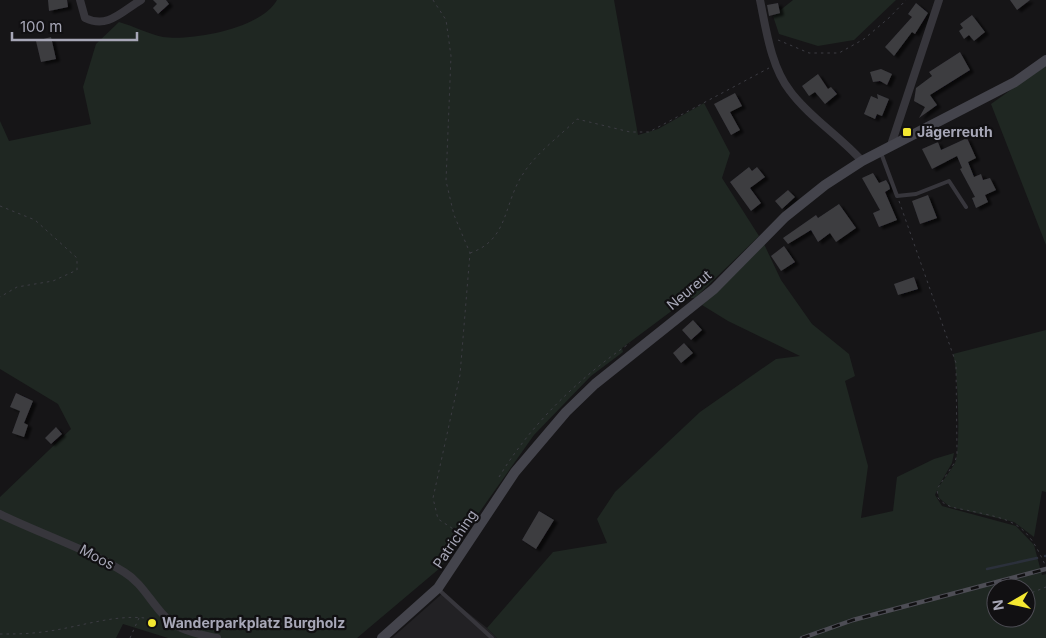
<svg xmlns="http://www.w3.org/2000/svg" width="1046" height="638" viewBox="0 0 1046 638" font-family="Inter,sans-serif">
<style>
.built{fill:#222124}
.green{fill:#1f2722;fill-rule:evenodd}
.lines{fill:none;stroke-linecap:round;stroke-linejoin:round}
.stream{stroke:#2b303b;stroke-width:2.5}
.building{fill:#3d3c41;filter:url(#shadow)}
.path{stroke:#3c3c43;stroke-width:1;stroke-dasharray:2.5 4;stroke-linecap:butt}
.lane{stroke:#37363c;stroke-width:4}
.street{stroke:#37363c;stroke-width:8}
.secondary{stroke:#44444c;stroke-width:10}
.rail-casing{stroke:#4d4d55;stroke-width:4.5}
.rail{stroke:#111012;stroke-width:2.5;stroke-dasharray:8;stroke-linecap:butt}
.poi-dot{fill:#f4e831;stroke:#111012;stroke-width:2}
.labels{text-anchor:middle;stroke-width:4.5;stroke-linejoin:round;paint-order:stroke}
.poi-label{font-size:14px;font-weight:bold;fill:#a7a7b7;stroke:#111012;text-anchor:start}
.street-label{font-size:14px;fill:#a7a7b7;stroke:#111012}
</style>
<defs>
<filter id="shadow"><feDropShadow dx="4" dy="2.5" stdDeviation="1" flood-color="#0009"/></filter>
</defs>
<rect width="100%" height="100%" fill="#161517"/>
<path class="built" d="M443,593l44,35 10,10h-105z"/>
<path class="green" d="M277,0h337l24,135 20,-6 46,-26 26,50 -8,25 37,58 -64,62h-6l-67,50 1,4 -32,24 -57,59 -94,133 -83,70h-189l-45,-14 -7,14h-116v-141l71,-68 -13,-25 -58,-35v-248l9,20 82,-17 -8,-37 13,-43 23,-22c14,4 30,12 44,15 30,4 99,-9 114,-37z
M793,0h103l-42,40 -36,6 -39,-12 -6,-18z
M1046,65v180l-55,-141z
M764,244l17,36 31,44 37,30 6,22 -10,5 23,85 -7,52 32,-7 4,-34 37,-18 20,-6 -2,10 -15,26c6,-9 13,-17 18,-26 6,-14 3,-94 -2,-109l93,-24v162l-4,-1 -8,46 -20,-15 -64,-15 -11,-9 -2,-8 -2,5 7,11 74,20 18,19 8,30 4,-1v64h-549l-10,-10 66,-76 54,-9 -10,-24 18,-27 85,-80 76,-53 24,-3 -72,-35 -26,-16zM996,588h30v30h-30z"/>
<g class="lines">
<path class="stream" d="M1045,556h1
M987,569l50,-11"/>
</g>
<path class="building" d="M48,0h19l1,7 -19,4z
M153,0h13l3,4 -11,10 -5,-6 4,-4z
M1010,0h20l-13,10z
M778,3l2,10 -11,3 -2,-11z
M916,3l12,10 -13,21 -3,-2 -18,24 -9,-9 27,-30 -4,-3z
M972,15l13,17 -11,9 -5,-6 -5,4 -5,-8 4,-3 -3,-4z
M51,37l5,22 -15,3 -5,-21z
M960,52l10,18 -40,25 7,10 -18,13 6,-11 -11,-6 2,-13 16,-12 -3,-4z
M881,69l11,5 -5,11 -7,-4 -7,1 -3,-10z
M818,74l10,15 3,-2 6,7 -12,10 -10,-12 -6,4 -7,-10z
M735,93l7,13 -12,6 10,18 -9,5 -17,-31z
M877,94l12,5 -7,17 -5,-2 -2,5 -11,-5 7,-18 7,3z
M967,138l9,20 -8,4 6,15 7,-3 2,6 7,-2 6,12 -11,5 3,7 -12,6 -4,-10 3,-1 -15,-28 2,-1 -5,-12 -25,13 -10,-20 16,-7 3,8z
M749,167l3,4 5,-4 8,10 -15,11 11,15 -10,8 -21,-29z
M873,173l6,10 7,-3 3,5 1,4 -5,3 12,28 -18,7 -6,-14 7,-3 -18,-32z
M788,190l7,7 -13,12 -7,-8z
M928,195l9,23 -17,6 -8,-23z
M839,204l17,24 -20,14 -6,-9 -12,9 -7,-12 -23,14 -5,-6 33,-23 2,3z
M784,246l11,16 -14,9 -10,-15z
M914,277l4,12 -20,6 -4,-11z
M693,320l9,10 -11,10 -9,-10z
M684,343l9,10 -12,10 -8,-10z
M16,393l17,8 -9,22 4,2 -4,12 -12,-4 8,-22 -10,-4z
M56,427l6,7 -11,10 -6,-6z
M539,511l15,9 -18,29 -14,-9z"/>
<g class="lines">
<path class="path" d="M433,0l13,20 5,36 -5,125 8,34 16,38 -10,122 -27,123 5,21 23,15
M778,40l31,13h30l25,-14 26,-22 16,-17
M899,201l57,162 1,91 -2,8 -18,27 1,9c8,9 17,10 28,12 47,10 60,11 80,57
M0,206l35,14 42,38v12l-24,11 -36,6 -17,10
M470,253c39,-13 33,-49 53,-79 13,-21 37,-38 54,-55l53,13h19l120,-64
M499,477c32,-53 80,-99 131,-134
M1026,595l20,-8
M0,634c14,0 28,0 42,-2 37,-4 78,-21 114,-12
M130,638l9,-20"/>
<path class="lane" d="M881,153l16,43 19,-2 33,-13 17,26
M438,589l54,49"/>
<path class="street" d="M80,0l5,18c23,11 36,-6 56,-18
M760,0c6,29 11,67 30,91 19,26 50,45 72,70
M891,145l48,-145
M0,514c41,20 85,34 124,58 22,13 31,41 53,54 13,7 26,9 40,12"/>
<path class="secondary" d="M382,638l56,-50 77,-116 51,-60 29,-28 119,-95 71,-72 40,-32 37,-24 153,-79 31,-22"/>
<g class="rail-casing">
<path id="rail" d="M802,638l51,-18 193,-51"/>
</g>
<use href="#rail" class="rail"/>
</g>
<g class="poi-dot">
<rect x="902" y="127" width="10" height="10" rx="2.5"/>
<circle cx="152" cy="623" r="5"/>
</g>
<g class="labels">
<g class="poi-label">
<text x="917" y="137">Jägerreuth</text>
<text x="162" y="628">Wanderparkplatz Burgholz</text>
</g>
<g class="street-label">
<text transform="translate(689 290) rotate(-40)" y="5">Neureut</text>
<text transform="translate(455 539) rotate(-56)" y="5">Patriching</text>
<text transform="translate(97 557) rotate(28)" y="5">Moos</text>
</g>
</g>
<g transform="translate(1011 603) rotate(261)"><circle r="24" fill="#111012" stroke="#4d4c54"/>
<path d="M0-4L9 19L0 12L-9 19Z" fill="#f4e831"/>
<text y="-8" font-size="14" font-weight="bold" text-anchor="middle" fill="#a7a7b7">N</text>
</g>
<path d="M12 32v8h125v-8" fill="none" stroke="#a7a7b7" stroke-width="2.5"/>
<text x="20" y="32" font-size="15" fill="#a7a7b7" stroke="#111012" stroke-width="4" paint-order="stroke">100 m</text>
</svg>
